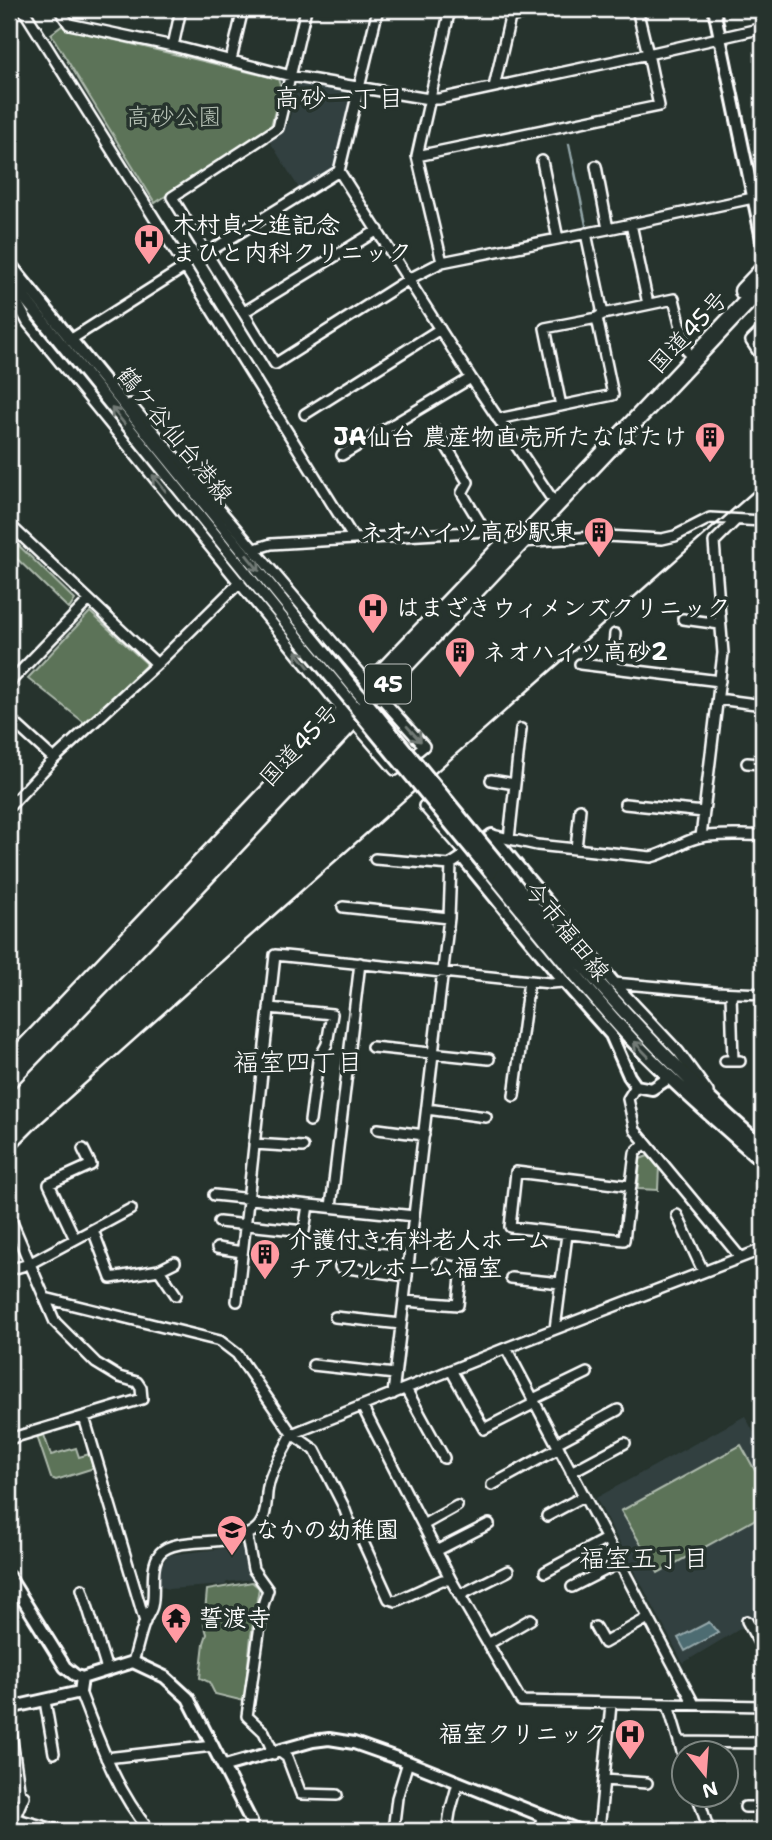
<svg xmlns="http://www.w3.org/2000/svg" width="772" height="1840" viewBox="0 0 772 1840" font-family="'Shantell Sans','Klee One',sans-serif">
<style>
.built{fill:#324040}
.green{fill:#5b7358;stroke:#adb9ac;stroke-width:2}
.water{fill:#4d6c72;stroke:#94a7aa;stroke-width:2}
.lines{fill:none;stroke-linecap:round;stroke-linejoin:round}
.stream{stroke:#94a7aa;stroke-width:2.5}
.minor-casing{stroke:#fff;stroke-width:14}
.tertiary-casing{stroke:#fff;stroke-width:16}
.secondary-casing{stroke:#fff;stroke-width:18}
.trunk-casing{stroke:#fff;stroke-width:21}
.minor{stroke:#26332d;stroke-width:9}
.tertiary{stroke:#26332d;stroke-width:10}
.secondary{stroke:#26332d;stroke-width:12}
.trunk{stroke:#26332d;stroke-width:16}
.rail{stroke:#fff;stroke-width:2.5}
.tertiary-bridge-casing{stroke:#fff;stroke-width:16;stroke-linecap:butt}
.secondary-bridge-casing{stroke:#fff;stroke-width:18;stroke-linecap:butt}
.tertiary-bridge{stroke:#26332d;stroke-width:10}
.secondary-bridge{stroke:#26332d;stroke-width:12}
.oneway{stroke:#727a76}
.labels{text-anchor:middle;stroke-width:7;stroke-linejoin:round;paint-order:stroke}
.shield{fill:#26332d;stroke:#bec2c0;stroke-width:2}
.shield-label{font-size:23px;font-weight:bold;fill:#fff}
.park-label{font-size:24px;fill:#b5c0b4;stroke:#26332d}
.poi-label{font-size:24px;font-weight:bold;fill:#fff;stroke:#26332d;text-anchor:start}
.street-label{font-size:24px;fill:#fff;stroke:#26332d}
.neighbourhood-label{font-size:26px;fill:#fff;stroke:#26332d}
</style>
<rect width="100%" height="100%" fill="#26332d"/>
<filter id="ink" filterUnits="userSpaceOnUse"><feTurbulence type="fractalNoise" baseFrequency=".0143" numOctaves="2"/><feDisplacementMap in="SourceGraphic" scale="14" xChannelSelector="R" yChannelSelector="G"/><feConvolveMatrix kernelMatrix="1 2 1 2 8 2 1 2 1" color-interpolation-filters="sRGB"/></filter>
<g filter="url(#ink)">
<path class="built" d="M303,83l46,9 4,5 -18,72 -35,21 -31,-50 19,-16 9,-37z
M745,1416l18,34v165l-80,48 -87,-165z
M244,1546l3,21 7,12 -27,3 -2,3 -57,4 -10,-4 3,-18 7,-12z"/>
<path class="green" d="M63,25l2,3 25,6 188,45 3,9 -10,38 -116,77 -104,-169z
M9,536l66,64 -6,9 -60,-58z
M90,612l57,52 -61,60 -58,-46z
M648,1156l11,10 -1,24 -20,-1 2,-30z
M44,1435l7,20 25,-7 3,9 14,-4 4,14 -41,13 -5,-2 -14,-42z
M741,1445l22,40v30l-105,58 -37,-62z
M252,1582l7,6 -8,48 -7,65 -29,-7 -6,-12 -9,-4 4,-35 3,-9 -3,-10 3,-34z"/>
<path class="water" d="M709,1622l9,11 -33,18 -7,-13z"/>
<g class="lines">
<path class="stream" d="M569,144l17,81"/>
<g class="minor-casing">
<path id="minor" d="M23,9l162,258 -115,73
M59,9l10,15 104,22 118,30 138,23h10l209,-45 -11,-45
M306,9l-28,119 -106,69 103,167 134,-85 33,-17 166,-33 145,-31
M510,17l39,-8
M173,46l8,-37
M231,60l12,-51
M494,87l18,-78
M417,156l242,-50 -11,-52 115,-26
M542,161l16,78
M596,166l12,63
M339,171l39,-162
M631,224l17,80
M586,233l17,81 -5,3
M207,253l132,-82 132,207 79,118
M442,262l-25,-106 33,-147
M185,267l169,272
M9,288l19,35 305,375 62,72 29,-24 -65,-73 -229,-269
M244,312l134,-82
M603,314l71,-15 13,52
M763,329l-12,12 12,18
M305,414l135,-85
M498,419l115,-24 -16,-77 -52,10 16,78
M437,431l31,51 -6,11 23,38
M342,455l129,-77
M9,524l148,140
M255,549l16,-5 232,-14 19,12 84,-6 56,3 13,-3 35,-18 53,3
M683,619l37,5
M580,664l140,17
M612,668l3,-34
M9,683l80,-83
M718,699l45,6
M9,718l45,41 -45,48
M54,759l103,-95 83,-82
M747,763l16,1
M491,780l24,4
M625,804l79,8
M424,806l42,48
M492,835l45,10 114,12c17,-4 30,-15 46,-19 18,-5 46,-2 66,-3
M701,837l22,-184 -9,-111 22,-22
M509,839l12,-110
M576,849l4,-40
M375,859l76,6
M343,907l106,11
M614,983l64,68 30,41
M614,983l102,9 47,2
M731,993l2,68
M269,1008l63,6 -5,30 -9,17 -8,60
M372,1047l117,12
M725,1061h15
M636,1086l-8,13 7,31 105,127
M514,1096l15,-115
M427,1109l59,8
M378,1129l46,6
M254,1144l49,3
M631,1186l-115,-14 -6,55 114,13 11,-87 10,-10
M214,1195l200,21
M331,1207l29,-244
M9,1215l46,107 41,41 23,14 18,5 4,6 1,11 -133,40
M677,1215l26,56
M219,1222l85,9 4,-26
M93,1230l18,48 48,-8 16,-8
M75,1239l-26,-55 42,-19 -8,-16
M353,1239l57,6
M217,1248l25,4
M340,1267l67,9
M9,1270l20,-6 102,-55
M159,1270l17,25
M511,1278l50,5
M45,1298l175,43 17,13 55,80 23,16 28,55 6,16 9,10 31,68 7,2 46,-21h9l70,121 242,5
M237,1301l38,-346 275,28 14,-1
M404,1301l54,4 4,-37 -25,-4
M335,1317l66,7
M555,1329l12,-95
M506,1348l188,356
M313,1365l82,9
M451,1370l33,59 51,-26
M406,1389l38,69
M393,1394l56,-476 2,-54 11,-7
M533,1399l54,-26
M362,1406l89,174
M84,1417l61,205
M556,1443l62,-33
M571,1472l54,-29
M492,1485l67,-37
M547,1516l37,-20
M423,1525l34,-19
M247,1537l6,32 15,21 -5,15 -16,111 17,16 10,22
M436,1551l53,-27
M545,1572l61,-33
M572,1587l47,-24
M82,1589l25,81
M460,1595l48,-24
M747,1621l16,29
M595,1627l9,16 44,-25
M488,1644l43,-25
M133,1662c4,-13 7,-28 12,-41 2,-5 6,-10 7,-15 4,-15 -3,-39 8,-53 17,-19 75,-3 97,-25 9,-9 9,-23 10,-35 2,-21 16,-40 25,-59l214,-86 257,-99
M80,1692c19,49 36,99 70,139
M45,1701l9,52
M668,1705l16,53
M9,1718l11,77 4,1 -15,34
M679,1742l84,1
M280,1752l7,5 14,37 36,1
M106,1758l107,-12
M604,1780l43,3
M697,1794l12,37
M745,1807h18
M13,1818l49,13
M393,1831l4,-33 11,-36
M447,1831l3,-19 8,-29
M540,1831l2,-16
M599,1831l12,-127"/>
</g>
<g class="tertiary-casing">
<path id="tertiary" d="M714,9l49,235
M9,263l300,370
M9,279l291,361
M614,983l-122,-148 -30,22 102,125 47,53 18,41 7,10 16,3 17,-11
M9,1577l56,90 10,8 7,3 51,-16 32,15 23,21 63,123 1,10
M9,1708l71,-16 2,-14
M225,1766l88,-25 16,-2 25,4 54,19 172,69"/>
</g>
<g class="secondary-casing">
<path id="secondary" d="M499,865c82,100 165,198 264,282
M491,872c47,57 92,115 142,169 41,43 86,81 130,120"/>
</g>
<g class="trunk-casing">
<path id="trunk" d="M743,291l20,-21
M9,1064l491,-515
M9,1080l167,-172 587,-623"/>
</g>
<use href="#minor" class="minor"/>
<use href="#tertiary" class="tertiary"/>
<use href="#secondary" class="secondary"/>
<use href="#trunk" class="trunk"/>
<path class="rail" d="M9,1155l31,-31 189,-169 534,-472"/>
<g class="tertiary-bridge-casing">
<path id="tertiary-bridge" d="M309,633l55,67
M300,640l57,69"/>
</g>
<g class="secondary-bridge-casing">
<path id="secondary-bridge" d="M364,700l135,165
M357,709l134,163"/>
</g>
<use href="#tertiary-bridge" class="tertiary-bridge"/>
<use href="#secondary-bridge" class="secondary-bridge"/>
</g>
<defs><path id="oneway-shaft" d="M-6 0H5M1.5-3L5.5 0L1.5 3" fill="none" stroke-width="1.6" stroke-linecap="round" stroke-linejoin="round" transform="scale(1.75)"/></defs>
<g class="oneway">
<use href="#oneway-shaft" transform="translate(118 416) rotate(-129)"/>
<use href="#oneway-shaft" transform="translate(159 483) rotate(-129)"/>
<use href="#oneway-shaft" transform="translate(253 563) rotate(51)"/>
<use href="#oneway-shaft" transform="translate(302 659) rotate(-129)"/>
<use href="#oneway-shaft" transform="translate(414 734) rotate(48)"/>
<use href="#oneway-shaft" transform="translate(641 1049) rotate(-134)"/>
</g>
</g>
<defs>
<g id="hospital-pin" transform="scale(1.575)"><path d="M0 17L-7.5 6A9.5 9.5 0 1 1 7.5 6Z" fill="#ff9aa2" stroke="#26332d"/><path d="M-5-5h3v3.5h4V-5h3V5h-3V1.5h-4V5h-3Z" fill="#111"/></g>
<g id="building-pin" transform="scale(1.575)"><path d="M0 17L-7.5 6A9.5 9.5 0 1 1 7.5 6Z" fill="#ff9aa2" stroke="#26332d"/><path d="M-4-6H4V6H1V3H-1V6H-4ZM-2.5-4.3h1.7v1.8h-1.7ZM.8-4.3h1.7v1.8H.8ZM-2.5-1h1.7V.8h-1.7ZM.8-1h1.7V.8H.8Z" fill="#111"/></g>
<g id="school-pin" transform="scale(1.575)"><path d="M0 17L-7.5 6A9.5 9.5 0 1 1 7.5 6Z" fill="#ff9aa2" stroke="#26332d"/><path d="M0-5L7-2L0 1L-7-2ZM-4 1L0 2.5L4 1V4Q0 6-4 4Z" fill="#111"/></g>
<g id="temple-pin" transform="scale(1.575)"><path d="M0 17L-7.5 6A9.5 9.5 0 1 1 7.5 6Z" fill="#ff9aa2" stroke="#26332d"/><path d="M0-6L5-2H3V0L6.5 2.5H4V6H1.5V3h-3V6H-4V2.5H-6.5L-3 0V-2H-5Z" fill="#111"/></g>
</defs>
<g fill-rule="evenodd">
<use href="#hospital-pin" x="149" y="239"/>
<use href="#building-pin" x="710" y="437"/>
<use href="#building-pin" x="599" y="532"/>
<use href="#hospital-pin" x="373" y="608"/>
<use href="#building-pin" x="460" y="652"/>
<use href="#building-pin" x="265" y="1254"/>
<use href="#school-pin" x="232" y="1530"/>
<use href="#temple-pin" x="176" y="1618"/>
<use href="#hospital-pin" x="630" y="1734"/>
</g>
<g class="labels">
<rect class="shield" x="365" y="664.5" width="46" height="39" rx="5"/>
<g class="shield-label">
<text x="388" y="692">45</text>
</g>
<g class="park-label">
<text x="174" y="125">高砂公園</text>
</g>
<g class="poi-label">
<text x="172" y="233">木村貞之進記念<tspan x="172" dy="28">まひと内科クリニック</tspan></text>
<text x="687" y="445" text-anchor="end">JA仙台 農産物直売所たなばたけ</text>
<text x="576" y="540" text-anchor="end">ネオハイツ高砂駅東</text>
<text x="396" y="616">はまざきウィメンズクリニック</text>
<text x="483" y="660">ネオハイツ高砂2</text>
<text x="288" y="1248">介護付き有料老人ホーム<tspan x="288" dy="28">チアフルホーム福室</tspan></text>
<text x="255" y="1538">なかの幼稚園</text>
<text x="199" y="1626">誓渡寺</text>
<text x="607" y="1742" text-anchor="end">福室クリニック</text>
</g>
<g class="street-label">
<text transform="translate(688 332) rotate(-47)" y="8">国道45号</text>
<text transform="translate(175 435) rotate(51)" y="8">鶴ケ谷仙台港線</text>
<text transform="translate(299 745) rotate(-47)" y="8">国道45号</text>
<text transform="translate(567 931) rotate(51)" y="8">今市福田線</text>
</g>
<g class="neighbourhood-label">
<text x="339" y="107">高砂一丁目</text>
<text x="298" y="1071">福室四丁目</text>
<text x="644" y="1567">福室五丁目</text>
</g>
</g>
<rect width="772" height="1840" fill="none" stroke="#26332d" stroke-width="35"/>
<rect x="18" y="18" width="737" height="1805" fill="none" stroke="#fff" stroke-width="2.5" filter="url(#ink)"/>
<g transform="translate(705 1774) rotate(163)"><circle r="33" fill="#26332d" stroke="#7d8581" stroke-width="2"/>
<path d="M0-5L12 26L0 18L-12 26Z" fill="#ff9aa2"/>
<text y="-10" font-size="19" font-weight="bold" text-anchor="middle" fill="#ffffff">N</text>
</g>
</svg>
